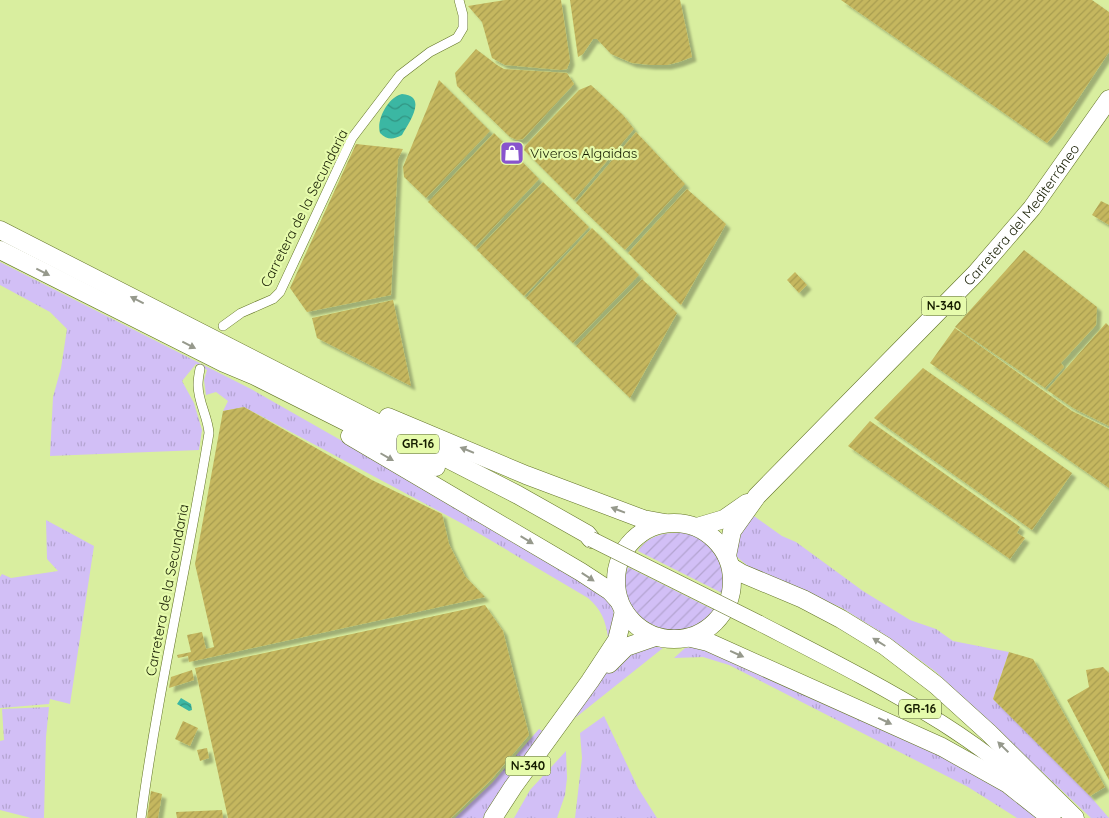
<svg xmlns="http://www.w3.org/2000/svg" width="1109" height="818" viewBox="0 0 1109 818" font-family="Quicksand,sans-serif">
<style>
.grass{fill:url(#grass-tufts)}
.garden{fill:url(#garden-furrows)}
.water{fill:url(#water-waves)}
.building{fill:url(#building-hatch);filter:url(#shadow)}
.lines{fill:none;stroke-linecap:round;stroke-linejoin:round}
.street-casing{stroke:#627326;stroke-width:10}
.primary-casing{stroke:#627326;stroke-width:16}
.highway-casing{stroke:#627326;stroke-width:19}
.street{stroke:#fff;stroke-width:9}
.primary{stroke:#fff;stroke-width:15}
.highway{stroke:#fff;stroke-width:18}
.primary-bridge-casing{stroke:#627326;stroke-width:16;stroke-linecap:butt}
.primary-bridge{stroke:#fff;stroke-width:15}
.oneway{fill:#96998c}
.labels{text-anchor:middle;stroke-width:4.5;stroke-linejoin:round;paint-order:stroke}
.shield{fill:#e6fbac;stroke:#546034;stroke-width:1}
.shield-label{font-size:12px;font-weight:bold;fill:#161d00}
.poi-label{font-size:14px;fill:#161d00;stroke:#e6fbac;text-anchor:start}
.street-label{font-size:14px;fill:#161d00;stroke:#e6fbac}
</style>
<defs>
<pattern id="grass-tufts" width="24" height="20" patternUnits="userSpaceOnUse" patternTransform="scale(1.25)"><rect width="24" height="20" fill="#d2bff6"/><path d="M3 7l-1-3M5 7V3M7 7l1-3M15 17l-1-3M17 17v-4M19 17l1-3" fill="none" stroke="#b4a4d1"/></pattern>
<pattern id="garden-furrows" width="10" height="10" patternUnits="userSpaceOnUse" patternTransform="scale(1.25)"><rect width="10" height="10" fill="#d2bff6"/><path d="M-1 1l2-2M0 10L10 0M9 11l2-2" fill="none" stroke="#b4a4d1"/></pattern>
<pattern id="water-waves" width="16" height="10" patternUnits="userSpaceOnUse" patternTransform="scale(1.25)"><rect width="16" height="10" fill="#3bb7a3"/><path d="M0 5q4-4 8 0t8 0" fill="none" stroke="#319482"/></pattern>
<pattern id="building-hatch" width="6" height="6" patternUnits="userSpaceOnUse" patternTransform="scale(1.25)"><rect width="6" height="6" fill="#c5b75e"/><path d="M-1 1l2-2M0 6l6-6M5 7l2-2" fill="none" stroke="#a89d50"/></pattern>
<filter id="shadow"><feDropShadow dx="4.5" dy="4.5" stdDeviation="1" flood-color="#0004"/></filter>
</defs>
<rect width="100%" height="100%" fill="#d9ee9f"/>
<path class="grass" d="M0,262l251,127 165,94 173,103c26,18 27,19 24,50l-5,2c-2,-17 -7,-29 -20,-40l-125,-74 -219,-117 -21,4 5,-10 -12,-9 -10,3 -2,-15 3,-10 -11,-6 -14,17 12,22 8,27 -3,20 -149,6 3,-59 8,-29 6,-39 -17,-17 -50,-27z
M754,516l28,20 14,6 67,49 47,29 26,9 17,12 56,11 -16,47 97,97 19,22h-18l-155,-146 -46,-34 -48,-30 -93,-41 -12,-10c0,-21 1,-27 17,-41z
M46,520l48,26 -24,158 -20,-5 -1,5 -49,4v-131l2,-3 9,4 47,-7 -11,-12z
M653,646l10,2 -88,70c10,-16 30,-50 45,-60 10,-5 23,-8 33,-12z
M698,646l228,102 67,35 47,35h-23l-49,-31 -239,-122 -26,-8 -29,1 11,-10z
M49,707l-3,30 -2,81h-13l-31,-8v-69l4,-1 -2,-31z
M604,716l34,72 19,30h-82l7,-60 -2,-25z
M539,729l6,3 -33,41 -29,45h-28l37,-35z
M566,751l1,27 -2,17 -8,23h-43l16,-28z"/>
<path class="garden" d="M686,533c27,8 41,32 36,60l-84,-42c11,-17 29,-19 48,-18z
M628,567l86,43c-4,5 -8,10 -13,14 -37,22 -90,-15 -73,-57z"/>
<path class="water" d="M402,94c27,2 6,30 0,41 -9,5 -15,5 -22,-2 -4,-13 8,-36 22,-39z
M181,698l10,6 1,6 -3,1 -12,-7z"/>
<path class="building" d="M505,0h56l9,61 -3,8 -6,1 -56,-5 -13,-7 -10,-36 -14,-16z
M570,0h110l12,57 -13,5 -12,3h-16l-19,-2 -21,-9 -14,-15h-4l-10,15 -5,3z
M841,0h251l17,12v40l-54,82 -8,9z
M476,49l21,16 7,4 63,4 7,11 -51,55 -6,1 -7,-3 -53,-51 -2,-13z
M439,80l51,51 -64,67 -22,-21 -1,-10z
M591,85l32,30 11,14 -60,71 -50,-50 1,-4 54,-56z
M636,132l49,52 -60,66 -49,-47z
M494,133l45,46 -64,68 -47,-45z
M356,144l47,5 -5,10 -7,136 -84,17 -17,-24z
M543,182l46,45 -65,69 -47,-46z
M687,189l39,35 -45,81 -53,-52z
M1101,201l8,4v20l-17,-10z
M592,228l47,47 -66,68 -47,-45z
M1024,250l73,57 -1,18 -35,38 3,4 -19,21 -90,-61z
M795,272l12,13 -8,8 -12,-13z
M642,279l35,34 -47,85 -54,-52z
M393,300l18,86 -94,-48 -5,-20z
M1106,323l3,3v100l-36,-18 -26,-18z
M955,328l117,83 37,18v59l-179,-125z
M923,368l149,105 -40,57 -158,-112z
M244,407l128,73 70,34 7,30 16,32 20,21 -296,65 -1,-6 -10,2 -1,-3 14,-3 -4,-17 15,-3 4,17 8,-2 -19,-83 28,-153z
M870,421l150,106 -3,6 8,5 -15,21 -162,-113z
M485,605l18,26 26,104 -38,45 -40,38h-223l-33,-150z
M1009,652l24,7 72,128 -15,9 -97,-97z
M1103,667l6,6v107l-42,-80 22,-13 -3,-17z
M192,670l2,10 -25,8 2,-11z
M183,721l15,7 -8,18 -15,-7z
M207,748l2,10 -9,3 -3,-11z
M151,791l11,3 -4,24h-11z
M222,810l1,8h-46l-1,-6z"/>
<g class="lines">
<g class="street-casing">
<path id="street" d="M223,326l18,-13 32,-14 7,-7 72,-154 48,-63 30,-23 27,-14 6,-10v-13l-4,-15
M141,818c17,-129 47,-256 68,-385 -1,-16 -11,-31 -11,-48 0,-5 1,-11 2,-16"/>
</g>
<g class="primary-casing">
<path id="primary" d="M759,623c62,32 124,63 183,100 41,26 79,56 115,88"/>
</g>
<g class="highway-casing">
<g id="highway">
<path d="M0,230l518,265 69,39 4,5"/>
<path d="M0,250l224,113 31,13 181,91"/>
<path d="M388,417l138,58 117,44 22,4"/>
<path d="M350,436l231,136 29,19 9,10"/>
<circle cx="674" cy="581" r="58"/>
<path d="M697,527l27,-8 23,-16"/>
<path id="s1" d="M727,556l5,-25 25,-35 219,-223 56,-65 77,-109"/>
<path d="M731,567l10,6 62,26 38,20 44,27 51,39 53,48 86,85"/>
<path d="M691,638l17,4 234,105 66,37 43,34"/>
<path d="M609,664l17,-17 29,-10"/>
<path d="M493,818l20,-31 77,-106 27,-41 7,-29"/>
</g>
</g>
<use href="#street" class="street"/>
<use href="#primary" class="primary"/>
<use href="#highway" class="highway"/>
<g class="primary-bridge-casing">
<path id="primary-bridge" d="M591,539l168,84"/>
</g>
<use href="#primary-bridge" class="primary-bridge"/>
</g>
<defs><path id="oneway-solid" d="M-6-.8H1V-3.2L6.5 0L1 3.2V.8H-6Z" transform="scale(1.25)"/></defs>
<g class="oneway">
<use href="#oneway-solid" transform="translate(43 272) rotate(27)"/>
<use href="#oneway-solid" transform="translate(137 300) rotate(-153)"/>
<use href="#oneway-solid" transform="translate(189 345) rotate(27)"/>
<use href="#oneway-solid" transform="translate(467 450) rotate(-158)"/>
<use href="#oneway-solid" transform="translate(387 457) rotate(30)"/>
<use href="#oneway-solid" transform="translate(618 510) rotate(-159)"/>
<use href="#oneway-solid" transform="translate(527 540) rotate(31)"/>
<use href="#oneway-solid" transform="translate(588 577) rotate(33)"/>
<use href="#oneway-solid" transform="translate(879 642) rotate(-148)"/>
<use href="#oneway-solid" transform="translate(737 654) rotate(24)"/>
<use href="#oneway-solid" transform="translate(885 721) rotate(25)"/>
<use href="#oneway-solid" transform="translate(1003 747) rotate(-136)"/>
</g>
<defs>
<g id="shop-square" transform="scale(1.25)"><rect x="-9" y="-9" width="18" height="18" rx="4" fill="#8854cd" stroke="#e6fbac"/><path d="M-5-2.5h2.3a2.7 3.5 0 0 1 5.4 0H5L5.5 6h-11ZM-1.5-2.5h3a1.5 2.3 0 0 0-3 0Z" fill="#fff"/></g>
</defs>
<g fill-rule="evenodd">
<use href="#shop-square" x="512" y="153"/>
</g>
<g class="labels">
<g class="shield">
<rect x="921.5" y="296.5" width="45" height="19" rx="4"/>
<rect x="397" y="434.5" width="42" height="19" rx="4"/>
<rect x="899" y="699.5" width="42" height="19" rx="4"/>
<rect x="505.5" y="756.5" width="45" height="19" rx="4"/>
</g>
<g class="shield-label">
<text x="944" y="310">N-340</text>
<text x="418" y="448">GR-16</text>
<text x="920" y="713">GR-16</text>
<text x="528" y="770">N-340</text>
</g>
<g class="poi-label">
<text x="530" y="158">Viveros Algaidas</text>
</g>
<g class="street-label">
<text transform="translate(304 208) rotate(-63)" y="5">Carretera de la Secundaria</text>
<text dy="5" stroke="none"><textPath href="#s1" startOffset="455">Carretera del Mediterráneo</textPath></text>
<text transform="translate(167 590) rotate(-79)" y="5">Carretera de la Secundaria</text>
</g>
</g>
</svg>
